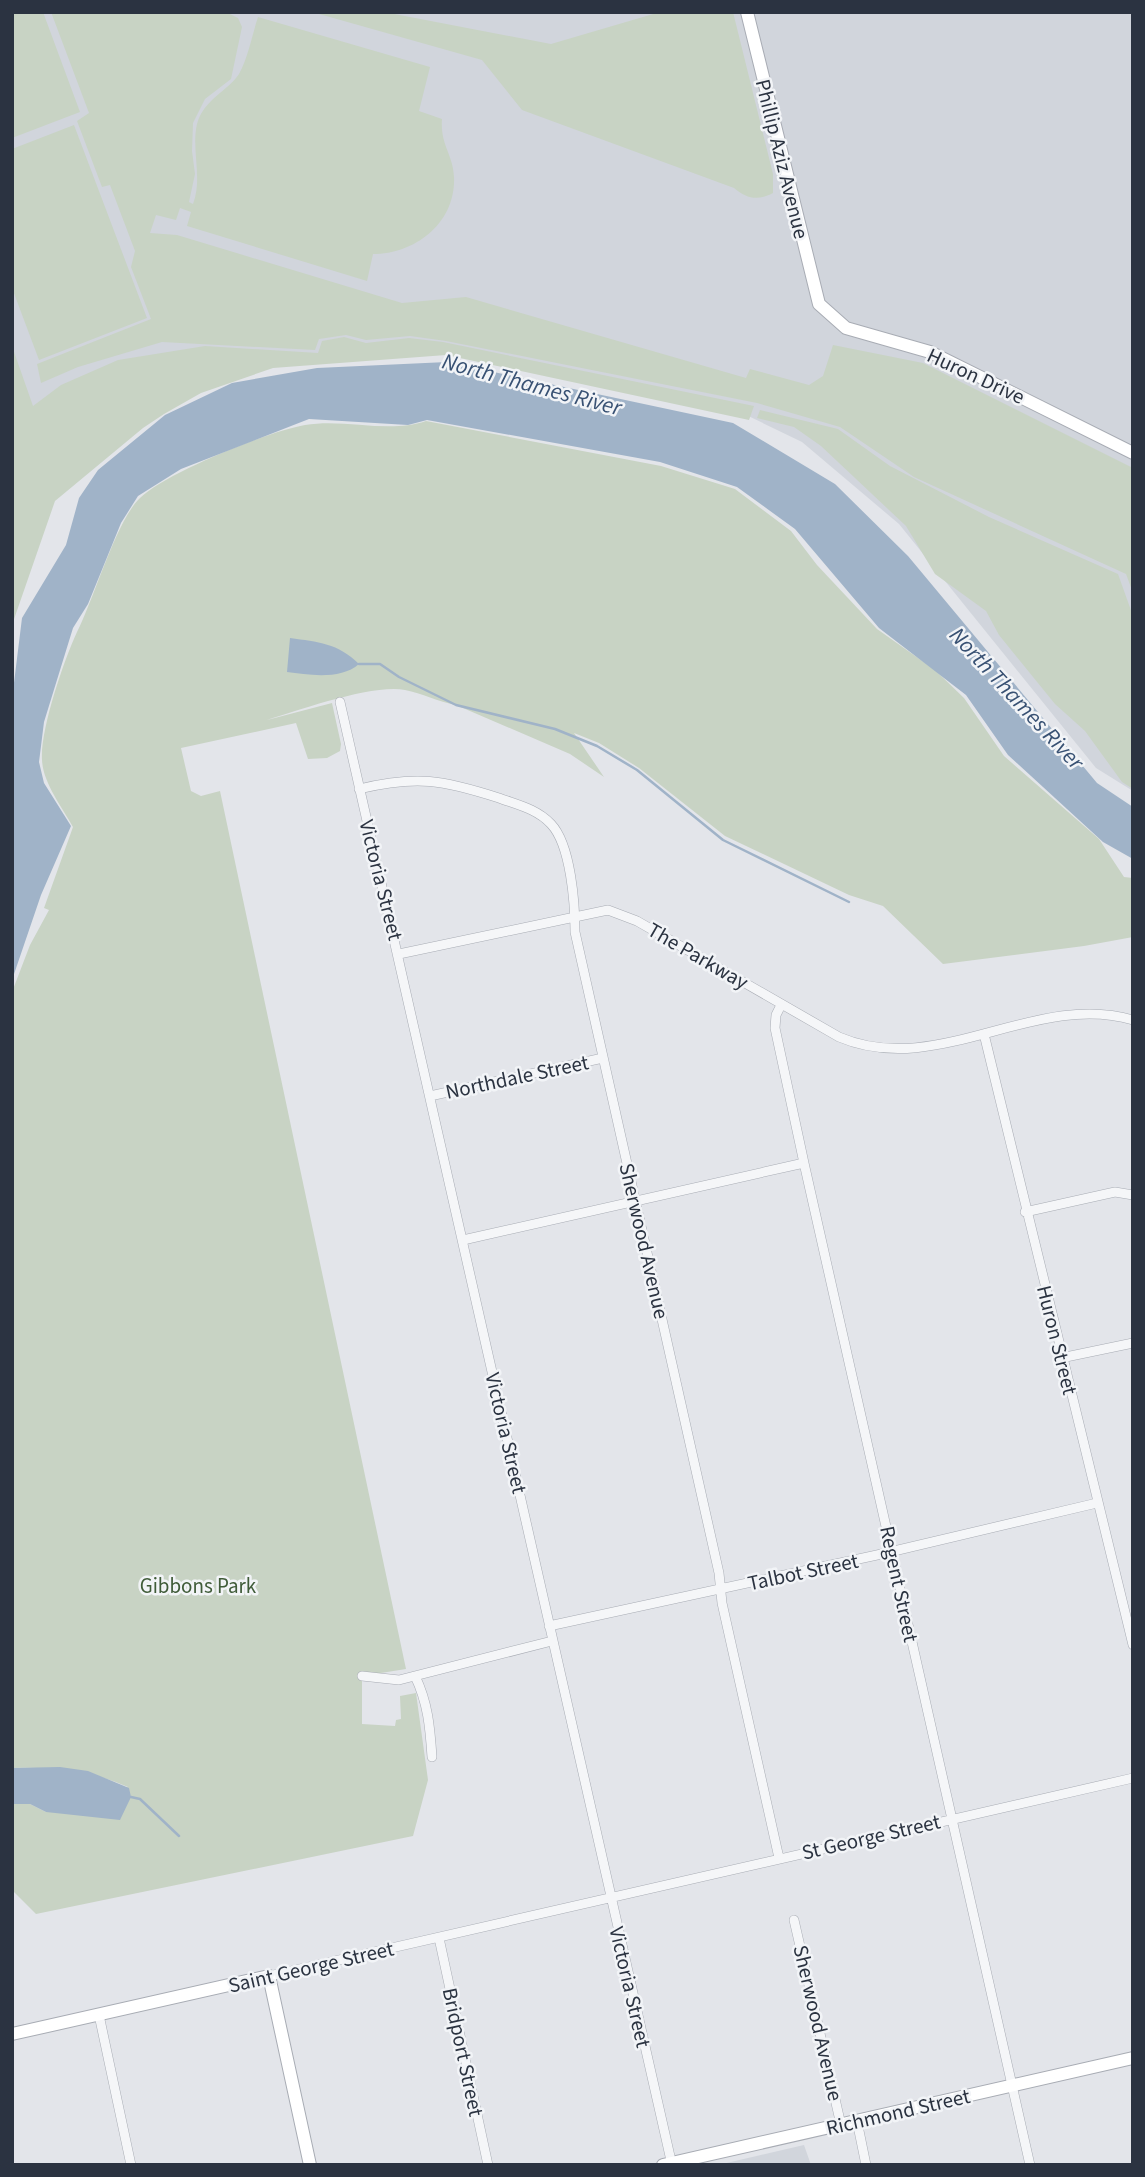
<svg xmlns="http://www.w3.org/2000/svg" width="1145" height="2177" viewBox="0 0 1145 2177" font-family="'Source Sans 3',sans-serif">
<style>
.built{fill:#d1d5dc}
.green{fill:#c8d3c4}
.water{fill:#a0b3c8}
.lines{fill:none;stroke-linecap:round;stroke-linejoin:round}
.stream{stroke:#a0b3c8;stroke-width:2.5}
.street-casing{stroke:#a8acb4;stroke-width:10}
.secondary-casing{stroke:#a8acb4;stroke-width:14}
.street{stroke:#f5f6f8;stroke-width:9}
.secondary{stroke:#fff;stroke-width:12}
.labels{text-anchor:middle;stroke-width:5;stroke-linejoin:round;paint-order:stroke}
.street-label{font-size:21px;fill:#2b3341;stroke:#f2f4f7}
.park-label{font-size:21px;fill:#405c39;stroke:#f2f4f7}
.water-label{font-size:23px;font-style:italic;fill:#385173;stroke:#f2f4f7}
</style>
<rect width="100%" height="100%" fill="#e3e5ea"/>
<path class="built" d="M12,12h1121v779l-37,-23 -197,-244 -97,-82 -62,-30 -318,-64 -125,10 -126,44 -117,87 -42,-130z
M804,2145l7,20h-93z"/>
<path class="green" d="M12,12h31l37,100 -68,26z
M51,12h175l12,6 4,9 -11,52 -26,20 -12,24 -1,28 3,23 -6,28 4,2c10,-26 -2,-54 4,-80 7,-25 31,-33 42,-50 9,-16 13,-39 19,-57l172,50 -11,44 23,8c-2,26 11,35 12,58 2,46 -39,77 -81,77l-6,27 -180,-55 4,-14 -11,-4 -4,12 -20,-5 -6,18 27,2 225,68 64,-6 280,81 4,-9 59,16 14,-9 10,-31 90,18 210,105v125l-7,-19 -212,-97 -74,-50 -83,-24 -311,-62 -36,-5 -44,4 -20,-5 -27,4 -4,11 -153,-8 -84,25 -37,16 -4,-19 114,-45 -20,-52 4,-16 -25,-66 -8,2 -25,-66 12,-8z
M312,12h72l167,32 109,-32h73l40,162v19c-15,8 -26,6 -39,-5l-212,-78 -40,-50z
M74,125l73,193 -108,42 -27,-72v-139z
M344,337l22,6 43,-5 34,4 311,64 -5,14 -303,-65 -173,13 -72,25 -37,21 -21,14 -88,73 -43,124v-279l21,60 28,-21 57,-25 87,-14 113,7 4,-12z
M760,410l78,19 52,37 99,51 129,57 15,42v173l-11,-7 -37,-51 -30,-27 -56,-69 -13,-24 -51,-37 -29,-48 -85,-80 -27,-19 -37,-9z
M426,421l235,45 74,23 56,42 26,34 60,64 58,41 29,28 40,58 95,83 25,38 9,1v59l-49,9 -141,18 -60,-58 -34,-11 -124,-59 -86,-68 -40,-25 -25,-10 30,44 -34,-23 -114,-49c-18,-3 -34,-12 -51,-15 -33,-6 -105,20 -138,30l65,-17 9,41 -1,7 -13,7 -19,1 -12,-36 -115,25 10,43 10,5 19,-5 186,878 -44,7v48l33,2 1,-6 5,-1 -1,-23 16,-3 12,87 -15,56 -377,78 -24,-24v-86h18l16,8 82,-25c-39,-17 -73,-20 -116,-19v-776l18,-47 19,-35 -5,-2 29,-81c-11,-20 -30,-44 -31,-67 -2,-30 22,-100 35,-128 17,-33 39,-111 63,-134 26,-25 129,-67 165,-73 40,-7 83,9 121,-4z"/>
<path class="water" d="M447,362l286,61 102,61 73,72 189,227 36,24v52l-30,-17 -95,-87 -42,-60 -87,-67 -84,-99 -58,-42 -77,-25 -233,-42 -19,5 -99,-6 -128,50 -43,27 -17,27 -33,81 -15,24 -29,94 -5,40 5,21 27,43 -30,69 -29,85v-281l10,-81 44,-73 13,-47 19,-28 67,-55 67,-32 85,-15z
M290,638c28,4 48,5 69,26 -18,16 -50,11 -72,8z
M60,1767l28,4 41,17 2,9 -11,23 -74,-8 -16,-8h-18v-36z"/>
<g class="lines">
<path class="stream" d="M359,664h21l19,13 57,28 99,24 42,17 40,24 86,70 126,62
M131,1797l9,2 39,37"/>
<g class="street-casing">
<path id="street" d="M340,702l332,1463
M359,789c58,-14 84,-9 140,9 19,7 38,11 52,26 20,21 24,80 24,108l144,641 3,30 57,255
M399,954l209,-44 29,11 202,116c98,42 195,-46 294,-17
M781,1005l-5,10 -1,13 29,135 226,1002
M984,1034l149,611
M430,1096l173,-38
M1025,1212l90,-20 18,3
M463,1240l341,-77
M1061,1358l72,-15
M549,1626l328,-71 220,-52
M362,1676l37,4 153,-39
M415,1676c13,27 15,51 17,81
M794,1920l47,205
M439,1938l49,227
M269,1976l864,-198
M99,2015l32,150
M857,2121l9,44"/>
</g>
<g class="secondary-casing">
<path id="secondary" d="M747,12l72,292 27,24 84,24 203,101
M12,2034l257,-58 41,189
M663,2165l470,-107"/>
</g>
<use href="#street" class="street"/>
<use href="#secondary" class="secondary"/>
</g>
<g class="labels">
<g class="street-label">
<text transform="translate(782 159) rotate(76)" y="7">Phillip Aziz Avenue</text>
<text transform="translate(976 376) rotate(25)" y="7">Huron Drive</text>
<text transform="translate(381 880) rotate(76)" y="7">Victoria Street</text>
<text transform="translate(698 956) rotate(30)" y="7">The Parkway</text>
<text transform="translate(517 1077) rotate(-12)" y="7">Northdale Street</text>
<text transform="translate(644 1241) rotate(77)" y="7">Sherwood Avenue</text>
<text transform="translate(1057 1340) rotate(76)" y="7">Huron Street</text>
<text transform="translate(506 1433) rotate(77)" y="7">Victoria Street</text>
<text transform="translate(803 1572) rotate(-12)" y="7">Talbot Street</text>
<text transform="translate(899 1584) rotate(78)" y="7">Regent Street</text>
<text transform="translate(871 1837) rotate(-13)" y="7">St George Street</text>
<text transform="translate(311 1967) rotate(-13)" y="7">Saint George Street</text>
<text transform="translate(630 1987) rotate(77)" y="7">Victoria Street</text>
<text transform="translate(818 2023) rotate(77)" y="7">Sherwood Avenue</text>
<text transform="translate(463 2052) rotate(78)" y="7">Bridport Street</text>
<text transform="translate(898 2112) rotate(-13)" y="7">Richmond Street</text>
</g>
<g class="park-label">
<text x="198" y="1593">Gibbons Park</text>
</g>
<g class="water-label">
<text transform="translate(532 384) rotate(15)" y="8">North Thames River</text>
<text transform="translate(1017 698) rotate(47)" y="8">North Thames River</text>
</g>
</g>
<rect width="1145" height="2177" fill="none" stroke="#2b3341" stroke-width="28"/>
</svg>
